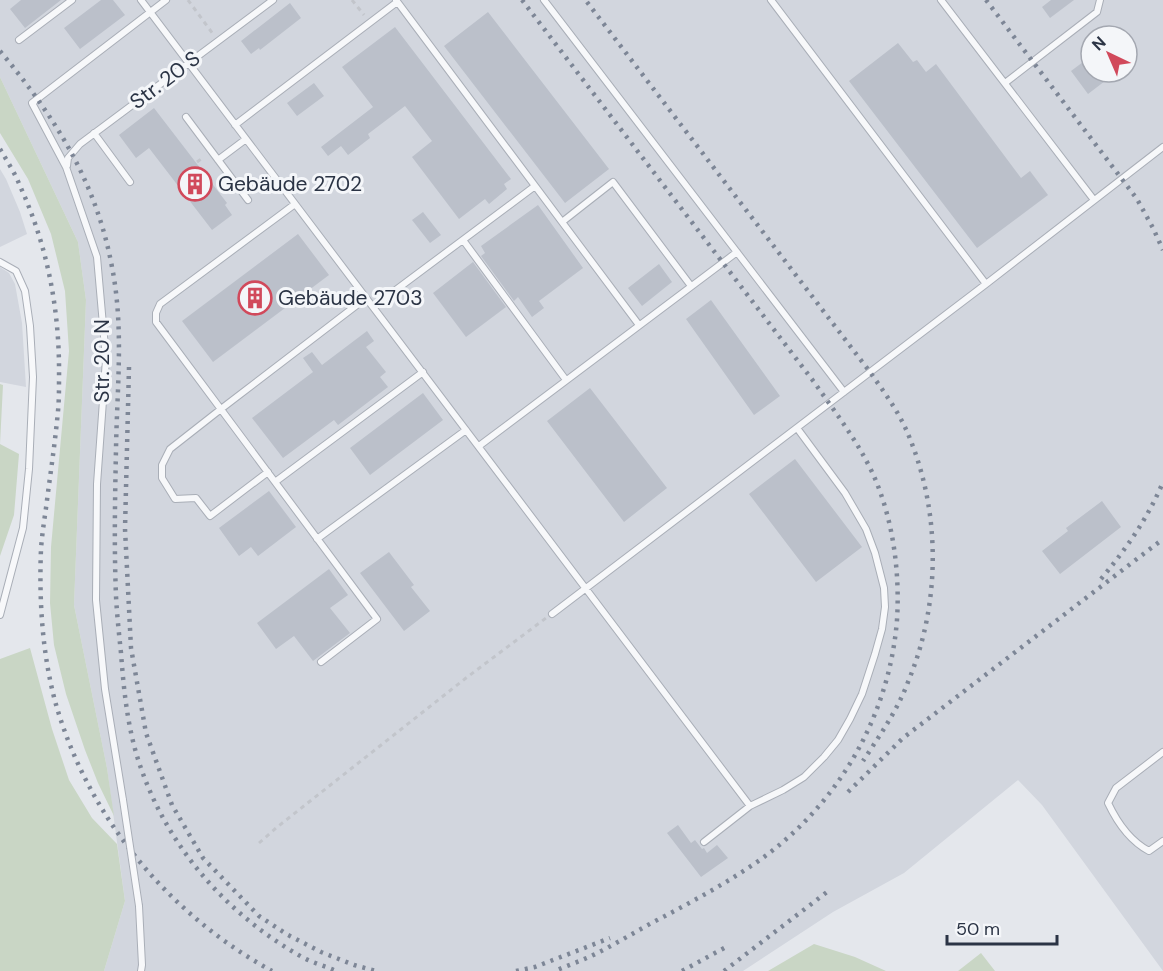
<svg xmlns="http://www.w3.org/2000/svg" width="1163" height="971" viewBox="0 0 1163 971" font-family="'DM Sans',sans-serif">
<style>
.built{fill:#d2d6de;fill-rule:evenodd}
.green{fill:#c9d6c5}
.building{fill:#bbc0ca}
.lines{fill:none;stroke-linecap:round;stroke-linejoin:round}
.service-casing{stroke:#a9aeb7;stroke-width:8}
.path{stroke:#c2c5cb;stroke-width:3;stroke-dasharray:4.5 4.5;stroke-linecap:butt}
.service{stroke:#f7f8fa;stroke-width:6}
.rail{stroke:#7d8696;stroke-width:4.5;stroke-dasharray:3 6;stroke-linecap:butt}
.service-bridge-casing{stroke:#a9aeb7;stroke-width:8;stroke-linecap:butt}
.service-bridge{stroke:#f7f8fa;stroke-width:6}
.labels{text-anchor:middle;stroke-width:6;stroke-linejoin:round;paint-order:stroke}
.street-label{font-size:21px;fill:#2b3445;stroke:#f4f6f9}
.poi-label{font-size:21px;fill:#2b3445;stroke:#f4f6f9;text-anchor:start}
</style>
<rect width="100%" height="100%" fill="#e4e7ec"/>
<path class="built" d="M0,0h1163v971l-121,-166 -24,-25 -114,93 -71,39 -90,59h-639l21,-70 -18,-133 -33,-163 12,-305 -8,-58 -78,-165zM1091,36h36v36h-36z
M0,169l6,10 14,33 7,22 -27,13z
M0,267l9,6 6,11 7,39 4,64 -26,-5z"/>
<path class="green" d="M0,77l78,165 8,58 -12,305 33,163 7,48 -16,-33 -13,-33 -19,-56 -12,-49 -4,-42 1,-56 18,-196 -4,-60 -14,-57 -23,-55 -28,-46z
M0,384l3,1 -3,59 19,10 -5,61 -14,41z
M30,648l22,81 17,51 23,38 25,26 8,57 -21,70h-104v-312z
M814,944l41,13 31,14h-118z
M981,953l14,18h-37z"/>
<path class="building" d="M21,0h40l-36,28 -15,-19z
M101,0h12l12,15 -45,34 -16,-21z
M1051,0h23l-24,18 -8,-11z
M290,3l11,15 -41,32 -1,-2 -8,6 -10,-13z
M488,12l121,157 -44,34 -121,-157z
M395,27l116,152 -7,5 3,5 -18,15 -4,-5 -26,20 -47,-62 20,-16 -27,-35 -37,28 2,4 -22,17 -7,-9 -13,10 -7,-9 52,-40 -31,-40z
M898,43l15,19 4,-2 9,12 10,-8 85,114 9,-7 18,24 -71,53 -128,-167z
M1091,56v16h8l6,9 -17,13 -17,-23z
M314,83l10,13 -27,20 -10,-13z
M154,108l73,95 -2,2 7,10 -20,15 -63,-82 -13,10 -17,-23z
M538,205l45,63 -44,33 5,7 -12,9 -14,-20 -4,4 -33,-45 4,-3 -4,-7z
M423,212l18,23 -11,8 -18,-23z
M298,234l31,41 -116,87 -31,-41z
M473,262l33,45 -40,30 -33,-44z
M659,264l13,18 -30,24 -14,-18z
M711,300l69,96 -26,19 -68,-96z
M367,331l7,10 -8,6 20,25 -6,5 8,10 -50,38 -4,-5 -51,38 -31,-40 61,-46 -10,-14 9,-6 10,13z
M590,388l77,100 -43,34 -77,-101z
M423,393l20,27 -73,55 -20,-27z
M795,459l67,88 -46,35 -67,-88z
M269,491l27,36 -38,29 -7,-9 -12,9 -20,-28z
M1102,501l19,26 -61,47 -18,-23 26,-20 -2,-3z
M389,552l25,33 -3,2 19,24 -26,20 -44,-58z
M329,569l19,26 -18,13 20,25 -37,28 -19,-25 -18,13 -19,-26z
M678,825l13,18 4,-3 7,9 2,-1 3,5 10,-8 11,13 -27,19 -34,-44z"/>
<g class="lines">
<g class="service-casing">
<path id="service" d="M141,0l609,806
M396,0l243,325
M544,0l300,392
M771,0l215,284
M941,0l153,200
M19,40l53,-40
M1005,83l92,-71 3,-12
M186,117l62,83
M235,125l162,-123
M94,133l36,49
M218,160l28,-21
M67,166l1,-8 12,-14 193,-144
M295,204l-135,100 -4,9v9l221,297 -56,43
M562,222l51,-40 78,104
M463,240l103,140
M0,262l16,9 9,20 5,35 3,51 -4,92 -6,59 -23,87
M373,307l162,-121
M479,446l258,-194
M268,472l-58,44 -14,-18 -21,1 -13,-21v-13l8,-16 51,-40 145,-111
M275,482l148,-110
M317,539l149,-109
M552,614l434,-330 177,-137
M1163,752l-47,36 -8,15c9,19 22,38 41,48l14,-10
M123,800l-18,-111 -9,-89 1,-116 9,-125 -9,-102 -31,-90 -34,-64 134,-103
M704,842l46,-36 33,-16 21,-13 20,-20 14,-17 12,-21 12,-25 13,-40 7,-25 3,-22 -1,-19 -9,-35 -9,-24 -21,-36 -48,-65
M139,906l3,59 -1,6"/>
</g>
<path class="path" d="M188,0l25,34
M352,0l12,15
M197,162l7,-5
M259,843l17,-15 190,-150 80,-60"/>
<use href="#service" class="service"/>
<path class="rail" d="M522,0l292,382c21,30 43,58 59,92 20,45 27,97 24,146 -8,101 -64,193 -149,248 -27,18 -55,33 -83,48 -26,13 -50,29 -76,41 -11,5 -23,9 -34,14
M986,0l151,199 16,29 10,22
M587,2l283,370c14,20 29,40 38,62 33,78 33,169 0,248 -11,29 -28,53 -45,79
M0,51c55,66 96,130 112,216 12,61 5,120 4,182 -1,49 -2,98 0,147 1,19 3,38 5,57 3,40 7,80 21,118 28,79 87,145 160,186 11,6 23,9 34,14
M0,149c7,12 15,24 20,37 28,61 40,126 39,193 0,11 0,22 -1,32 -3,33 -8,65 -12,97 -2,14 -4,27 -5,41 -2,50 1,103 14,152 32,115 113,213 217,270
M129,367l-4,162 6,119 15,85 26,72 31,53 56,58 29,19 33,17 33,13 22,6
M1101,579c25,-30 47,-61 62,-97
M848,792l55,-54 260,-199
M516,971l19,-4 75,-29
M682,971l44,-24
M724,971l103,-79"/>
<g class="service-bridge-casing">
<path id="service-bridge" d="M123,800l16,106"/>
</g>
<use href="#service-bridge" class="service-bridge"/>
</g>
<defs>
<g id="building-ring" transform="scale(1.725)"><circle r="9.5" fill="#f4f6f9" stroke="#d1495b" stroke-width="1.5"/><path d="M-4-6H4V6H1V3H-1V6H-4ZM-2.5-4.3h1.7v1.8h-1.7ZM.8-4.3h1.7v1.8H.8ZM-2.5-1h1.7V.8h-1.7ZM.8-1h1.7V.8H.8Z" fill="#d1495b"/></g>
</defs>
<g fill-rule="evenodd">
<use href="#building-ring" x="195" y="184"/>
<use href="#building-ring" x="255" y="298"/>
</g>
<g class="labels">
<g class="street-label">
<text transform="translate(165 80) rotate(-37)" y="7">Str. 20 S</text>
<text transform="translate(102 361) rotate(-90)" y="7">Str. 20 N</text>
</g>
<g class="poi-label">
<text x="218" y="191">Gebäude 2702</text>
<text x="278" y="305">Gebäude 2703</text>
</g>
</g>
<g transform="translate(1109 54) rotate(316)"><circle r="28" fill="#f4f6f9" stroke="#a4a8b1" stroke-width="1.5"/>
<path d="M0-4.5L10 22L0 15L-10 22Z" fill="#d1495b"/>
<text y="-9" font-size="16" font-weight="bold" text-anchor="middle" fill="#2b3445">N</text>
</g>
<path d="M947 935v9h110v-9" fill="none" stroke="#2b3445" stroke-width="3"/>
<text x="956" y="935" font-size="18" fill="#2b3445" stroke="#f4f6f9" stroke-width="4.5" paint-order="stroke">50 m</text>
</svg>
